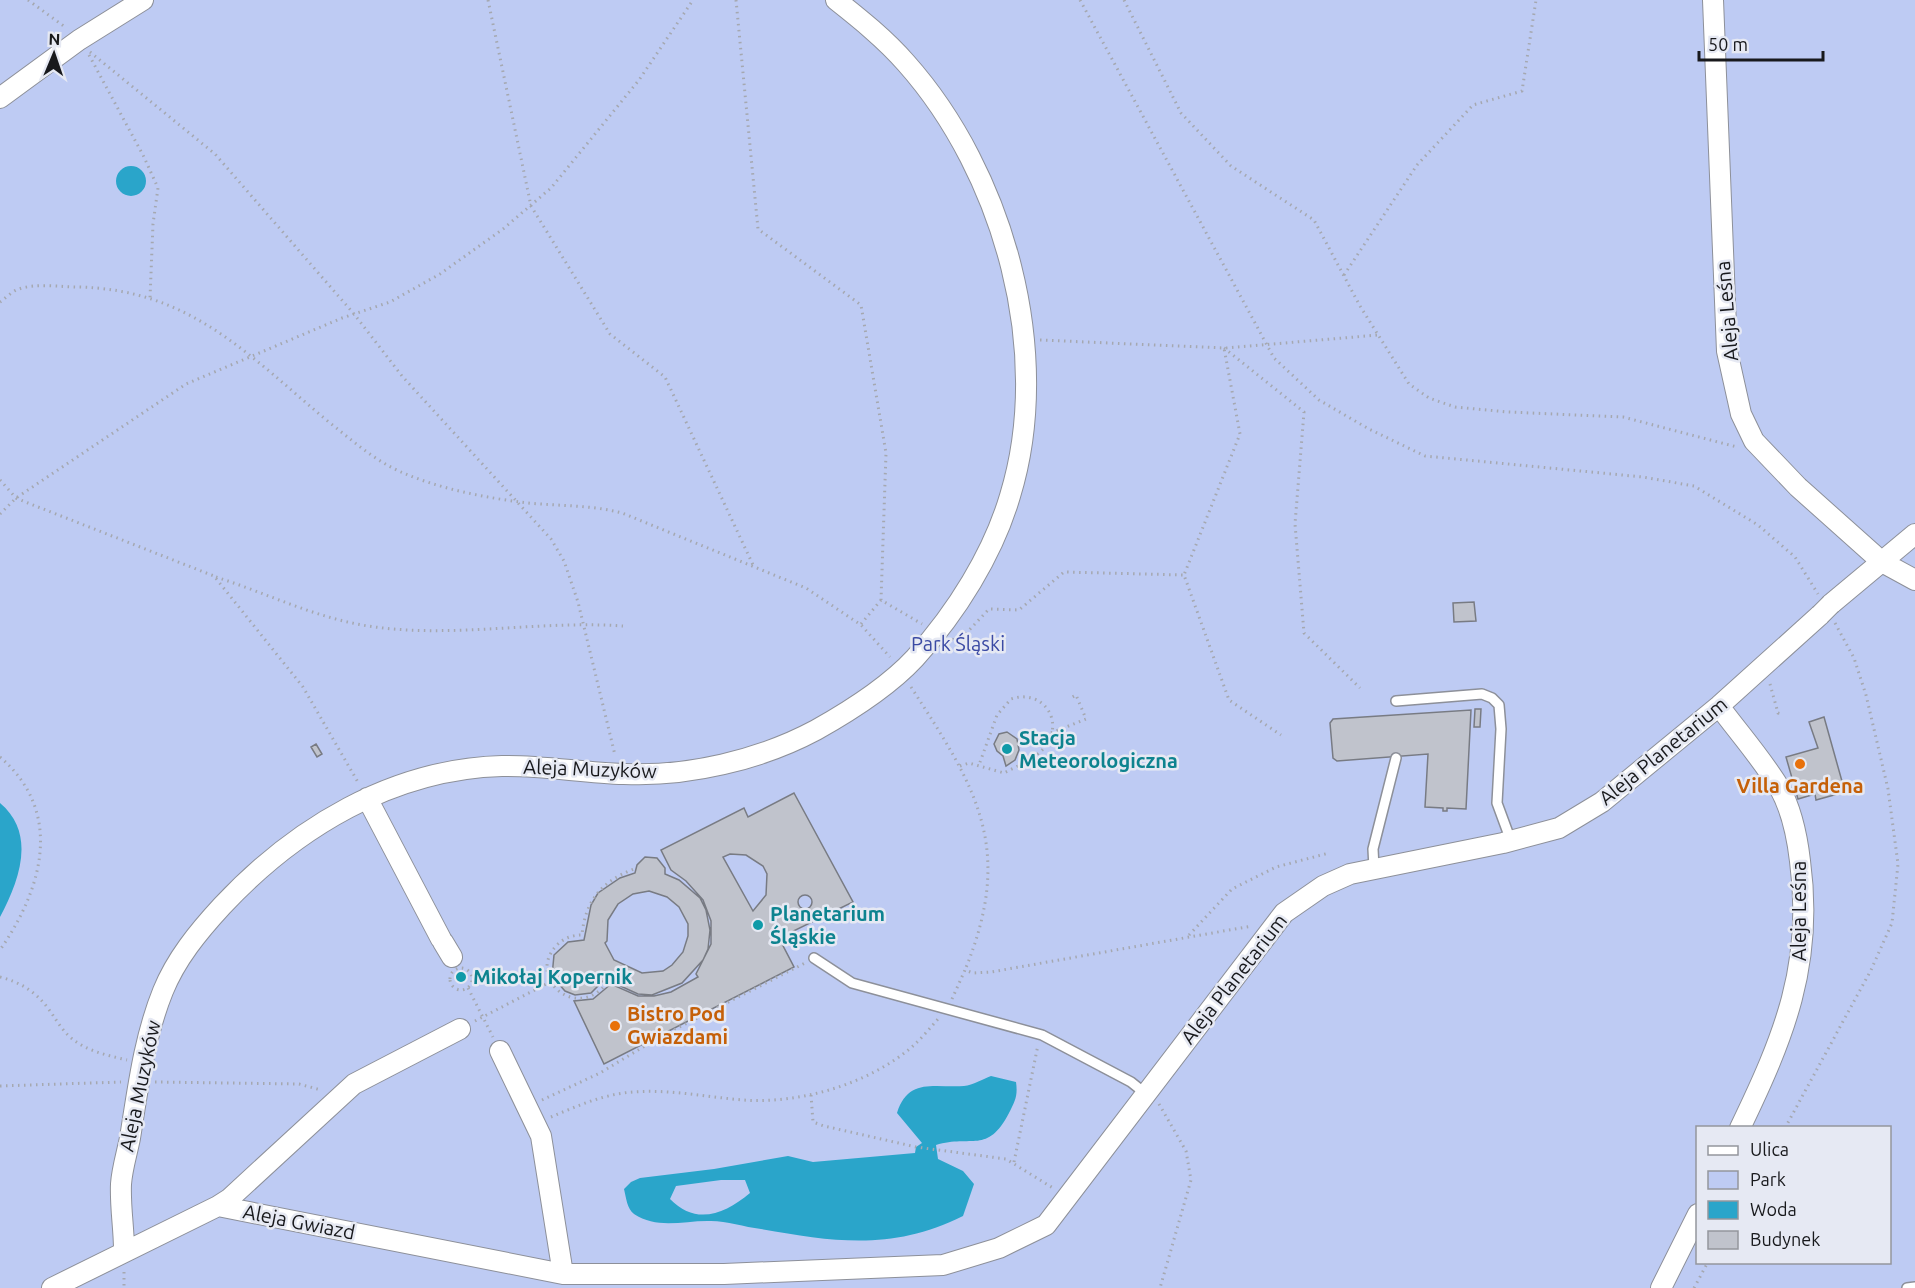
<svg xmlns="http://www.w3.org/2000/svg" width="1915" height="1288" viewBox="0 0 1915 1288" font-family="Ubuntu,sans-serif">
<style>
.green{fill:#becbf3;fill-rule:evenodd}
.water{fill:#2aa5ca;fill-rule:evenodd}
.building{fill:#c0c3cc;stroke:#787b83;stroke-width:1.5;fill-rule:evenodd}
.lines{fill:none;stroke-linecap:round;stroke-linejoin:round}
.lane-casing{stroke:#8d9099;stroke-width:12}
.street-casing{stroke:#8d9099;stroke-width:22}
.path{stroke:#a5a8b0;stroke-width:3;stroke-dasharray:1.5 4.5;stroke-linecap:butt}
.lane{stroke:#fff;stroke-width:9}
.street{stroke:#fff;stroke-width:20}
.street-bridge-casing{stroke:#8d9099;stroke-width:22;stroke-linecap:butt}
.street-bridge{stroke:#fff;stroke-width:20}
.culture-dot{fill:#0f9aa8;stroke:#e6e9f3;stroke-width:2}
.food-dot{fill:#e8710a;stroke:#e6e9f3;stroke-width:2}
.labels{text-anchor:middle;stroke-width:5;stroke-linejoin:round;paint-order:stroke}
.street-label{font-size:20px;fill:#18191c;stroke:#e6e9f3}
.park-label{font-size:20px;fill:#3b4aa4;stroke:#e6e9f3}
.culture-label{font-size:20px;font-weight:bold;fill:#0d838f;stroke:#e6e9f3;text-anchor:start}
.food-label{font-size:20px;font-weight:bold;fill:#c56008;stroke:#e6e9f3}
</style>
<rect width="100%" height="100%" fill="#e6e9f3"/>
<path class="green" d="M0,0h1915v1288h-1915zM1698,1128h192v134h-192z"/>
<path class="water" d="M116 181a15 15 0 1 1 30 0a15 15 0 1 1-30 0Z
M0,803c37,31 19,78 0,114z
M991,1076l25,6c2,14 -1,19 -7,31 -22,42 -37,21 -73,32l2,14 25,12 11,13 -11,32c-70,35 -128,26 -202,13 -17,-2 -34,-8 -50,-8 -26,-1 -53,9 -77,-7 -7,-5 -8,-17 -10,-25l7,-7 9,-4 74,-9 74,-13 25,6 102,-9 1,-6 6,-4 -25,-30c11,-36 38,-25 67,-27 9,-1 19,-7 27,-10zM721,1180h24l5,13c-25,21 -54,33 -80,6l6,-13z"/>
<path class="building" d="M1474,602l2,19 -22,1 -1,-19z
M1475,709h6l-1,18h-6z
M1471,710l-5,99 -19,-1v3h-4v-3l-18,-1 3,-53 -91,7 -4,-3 -3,-35 3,-4z
M1824,717l21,75 -29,8 -1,-6 -17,5 -12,-42 32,-9 -9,-26z
M1007,732l10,7 2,11 -4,10 -9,6 -3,-10 -6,-5 -3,-7 5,-10z
M316,744l6,10 -5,3 -6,-10z
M794,793l59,109 -74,36 15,29 -190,97 -30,-63 19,-2 18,-15 27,12h16l17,-4 27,-15 -2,-3 15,-30v-23l-8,-21 -17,-19 -15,-11 -10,-20 83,-42 4,9zM730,854l16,1 17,11 4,8 -1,21 -13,16 -30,-54z
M645,857l12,1 8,10v6l14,6 21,18 6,12 4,20 -2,19 -5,11 -21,23 -30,12 -14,-1 -33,-15 -14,14 -16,2 -10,-4 -13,-15 2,-21 14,-13 16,-2 7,-35 7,-12 22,-15 15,-5 2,-8zM649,891l18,6 12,10 9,17v12l-5,16 -11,13 -9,6 -21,2 -28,-13 -9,-17 2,-2 1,-21 10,-16 15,-10z
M798 902a7 7 0 1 1 14 0a7 7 0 1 1-14 0Z"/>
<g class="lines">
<g class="lane-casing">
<path id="lane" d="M1396,701l86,-7 10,4 7,7 2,24 -4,74 14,38
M1374,868l-1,-19 23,-91
M814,958l38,25 190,52 89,47 15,12
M1907,1288l8,-1"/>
</g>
<g class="street-casing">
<path id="street" d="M1713,0l14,351 14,63 13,27 44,46 84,75 33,18
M0,98l79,-58 64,-40
M1831,604l84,-70
M1719,706c20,27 43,53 60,81 13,23 18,48 21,74 14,103 -16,176 -60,267
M367,798l74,141
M443,942l9,15
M500,1051l41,85 22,138
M218,1206l11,-7 125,-115 106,-55
M124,1250c0,-22 -4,-43 -3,-66 1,-15 6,-31 9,-46 8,-50 14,-100 33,-147 13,-32 35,-59 59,-85 73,-78 170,-137 280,-140 40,-1 81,7 122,8 63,3 136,-14 192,-44 34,-19 73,-44 99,-72 41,-45 78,-104 95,-162 44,-143 -6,-323 -104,-433 -21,-24 -46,-44 -70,-63
M52,1288l166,-82 345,68h161l219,-9 56,-17 47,-23 238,-312 39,-27 27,-12 153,-31 56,-15 43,-26 117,-96 101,-91
M1661,1288l37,-74"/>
</g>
<path class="path" d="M28,0l37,27
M488,0l43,206 79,128 55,43 89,190
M736,0l22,229 103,76 25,148 -5,147 41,24
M1080,0l194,358 45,42 50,29 56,27 218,21 51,9 64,39 37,32 23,37
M1124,0l57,113 50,53 83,54 46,86 49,78 20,14 26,9 53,5 115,5 114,30
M90,52l125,102 139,160 48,62 149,163 13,22 14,41 37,153
M89,55l55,102 14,31 -5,36 -3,74
M1344,275l73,-110 56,-60 49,-14 14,-91
M0,302c6,-4 12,-11 19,-13 16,-6 42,-2 58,-2 114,2 172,69 253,136 23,18 44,37 71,49 39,17 85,26 127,31 32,3 64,2 94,10l184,75 55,37 29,32
M1040,340l184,8 16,86 -56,141 45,125 52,35
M1224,348l80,64 -9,112 9,109 56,55
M1226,348l152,-13
M0,480l16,18 12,5 186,73 89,111 56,97
M0,514l16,-16 170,-114 156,-66 48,-16 50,-28 63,-45 48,-41 88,-108 54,-80
M216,577c50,16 100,41 152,49 84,13 170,-6 255,0
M861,624l20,-24
M952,639l6,3 31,-33 30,1 45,-38 120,3
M1770,684l8,29 4,1
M911,687c66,102 104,161 54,283
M1051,733l35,-14 -10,-24 -7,4
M0,757c64,55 43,131 0,193
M960,766l9,-3 35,10c13,-7 31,-14 40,-25 22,-26 -1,-60 -33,-49l-14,16 -18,50
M1189,935l43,-46 44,-22 53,-14
M450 979a11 11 0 1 1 22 0a11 11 0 1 1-22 0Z
M0,977c19,5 35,14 47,30 8,10 13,21 23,30 16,14 36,18 57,23
M607,983c-30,39 -82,-5 -50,-38 7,-7 15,-10 25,-10 3,-34 20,-54 52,-66
M468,988l25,49
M952,999l13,-29 8,3 18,-1 261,-46
M475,1021l75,-39
M155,1082l144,2 22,6
M0,1086l121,-4
M811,1095l2,27 11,4 92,21 90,12 47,29
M542,1100l58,-27 58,-35 147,-75
M1159,1104l27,47 5,29 -31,108
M551,1117c26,-11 53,-23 82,-25 37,-3 73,5 110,8 58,4 126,-16 170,-54 9,-8 17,-18 25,-27
M1785,1128l86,-158 21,-47 6,-59 -10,-75 -22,-94 -12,-37 -19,-35
M1014,1162l24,-117
M124,1272v16
M1694,1288l14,-26"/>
<use href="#lane" class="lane"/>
<use href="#street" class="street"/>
<g class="street-bridge-casing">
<path id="street-bridge" d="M1820,615l11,-11"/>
</g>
<use href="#street-bridge" class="street-bridge"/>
</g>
<g class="culture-dot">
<circle cx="1007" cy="749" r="6"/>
<circle cx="758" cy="925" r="6"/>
<circle cx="461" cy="977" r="6"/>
</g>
<g class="food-dot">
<circle cx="1800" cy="764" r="6"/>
<circle cx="615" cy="1026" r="6"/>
</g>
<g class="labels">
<g class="street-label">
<text transform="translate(1727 311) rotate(-95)" y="7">Aleja Leśna</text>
<text transform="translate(1663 751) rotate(-39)" y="7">Aleja Planetarium</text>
<text transform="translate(590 769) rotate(2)" y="7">Aleja Muzyków</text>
<text transform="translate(1799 911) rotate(-90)" y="7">Aleja Leśna</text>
<text transform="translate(1234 979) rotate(-52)" y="7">Aleja Planetarium</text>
<text transform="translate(140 1086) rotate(-78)" y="7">Aleja Muzyków</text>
<text transform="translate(299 1222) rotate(11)" y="7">Aleja Gwiazd</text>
</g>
<g class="park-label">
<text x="958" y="651">Park Śląski</text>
</g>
<g class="culture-label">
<text x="1019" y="745">Stacja<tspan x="1019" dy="23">Meteorologiczna</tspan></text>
<text x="770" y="921">Planetarium<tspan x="770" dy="23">Śląskie</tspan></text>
<text x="473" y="984">Mikołaj Kopernik</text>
</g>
<g class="food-label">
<text x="1800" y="793">Villa Gardena</text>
<text x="627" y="1021" text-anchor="start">Bistro Pod<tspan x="627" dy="23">Gwiazdami</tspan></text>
</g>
</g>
<rect x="1696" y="1126" width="195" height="138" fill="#e6e9f3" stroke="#94969d" stroke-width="1.5"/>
<rect x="1708" y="1146" width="30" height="9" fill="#ffffff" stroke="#94969d" stroke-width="1.5"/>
<text x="1750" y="1156" font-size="18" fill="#18191c">Ulica</text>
<rect x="1708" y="1171" width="30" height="18" fill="#becbf3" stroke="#94969d" stroke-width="1.5"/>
<text x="1750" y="1186" font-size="18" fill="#18191c">Park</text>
<rect x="1708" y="1201" width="30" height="18" fill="#2aa5ca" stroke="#94969d" stroke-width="1.5"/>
<text x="1750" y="1216" font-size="18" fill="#18191c">Woda</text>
<rect x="1708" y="1231" width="30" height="18" fill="#c0c3cc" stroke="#94969d" stroke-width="1.5"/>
<text x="1750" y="1246" font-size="18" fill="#18191c">Budynek</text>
<g transform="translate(54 54) rotate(2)" stroke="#e6e9f3" stroke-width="4.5" paint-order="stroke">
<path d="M0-4.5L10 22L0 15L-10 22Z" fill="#18191c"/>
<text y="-9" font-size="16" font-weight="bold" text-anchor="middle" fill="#18191c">N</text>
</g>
<path d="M1699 51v9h124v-9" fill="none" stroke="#18191c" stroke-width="3"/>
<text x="1708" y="51" font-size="18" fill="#18191c" stroke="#e6e9f3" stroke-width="4.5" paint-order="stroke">50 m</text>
</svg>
